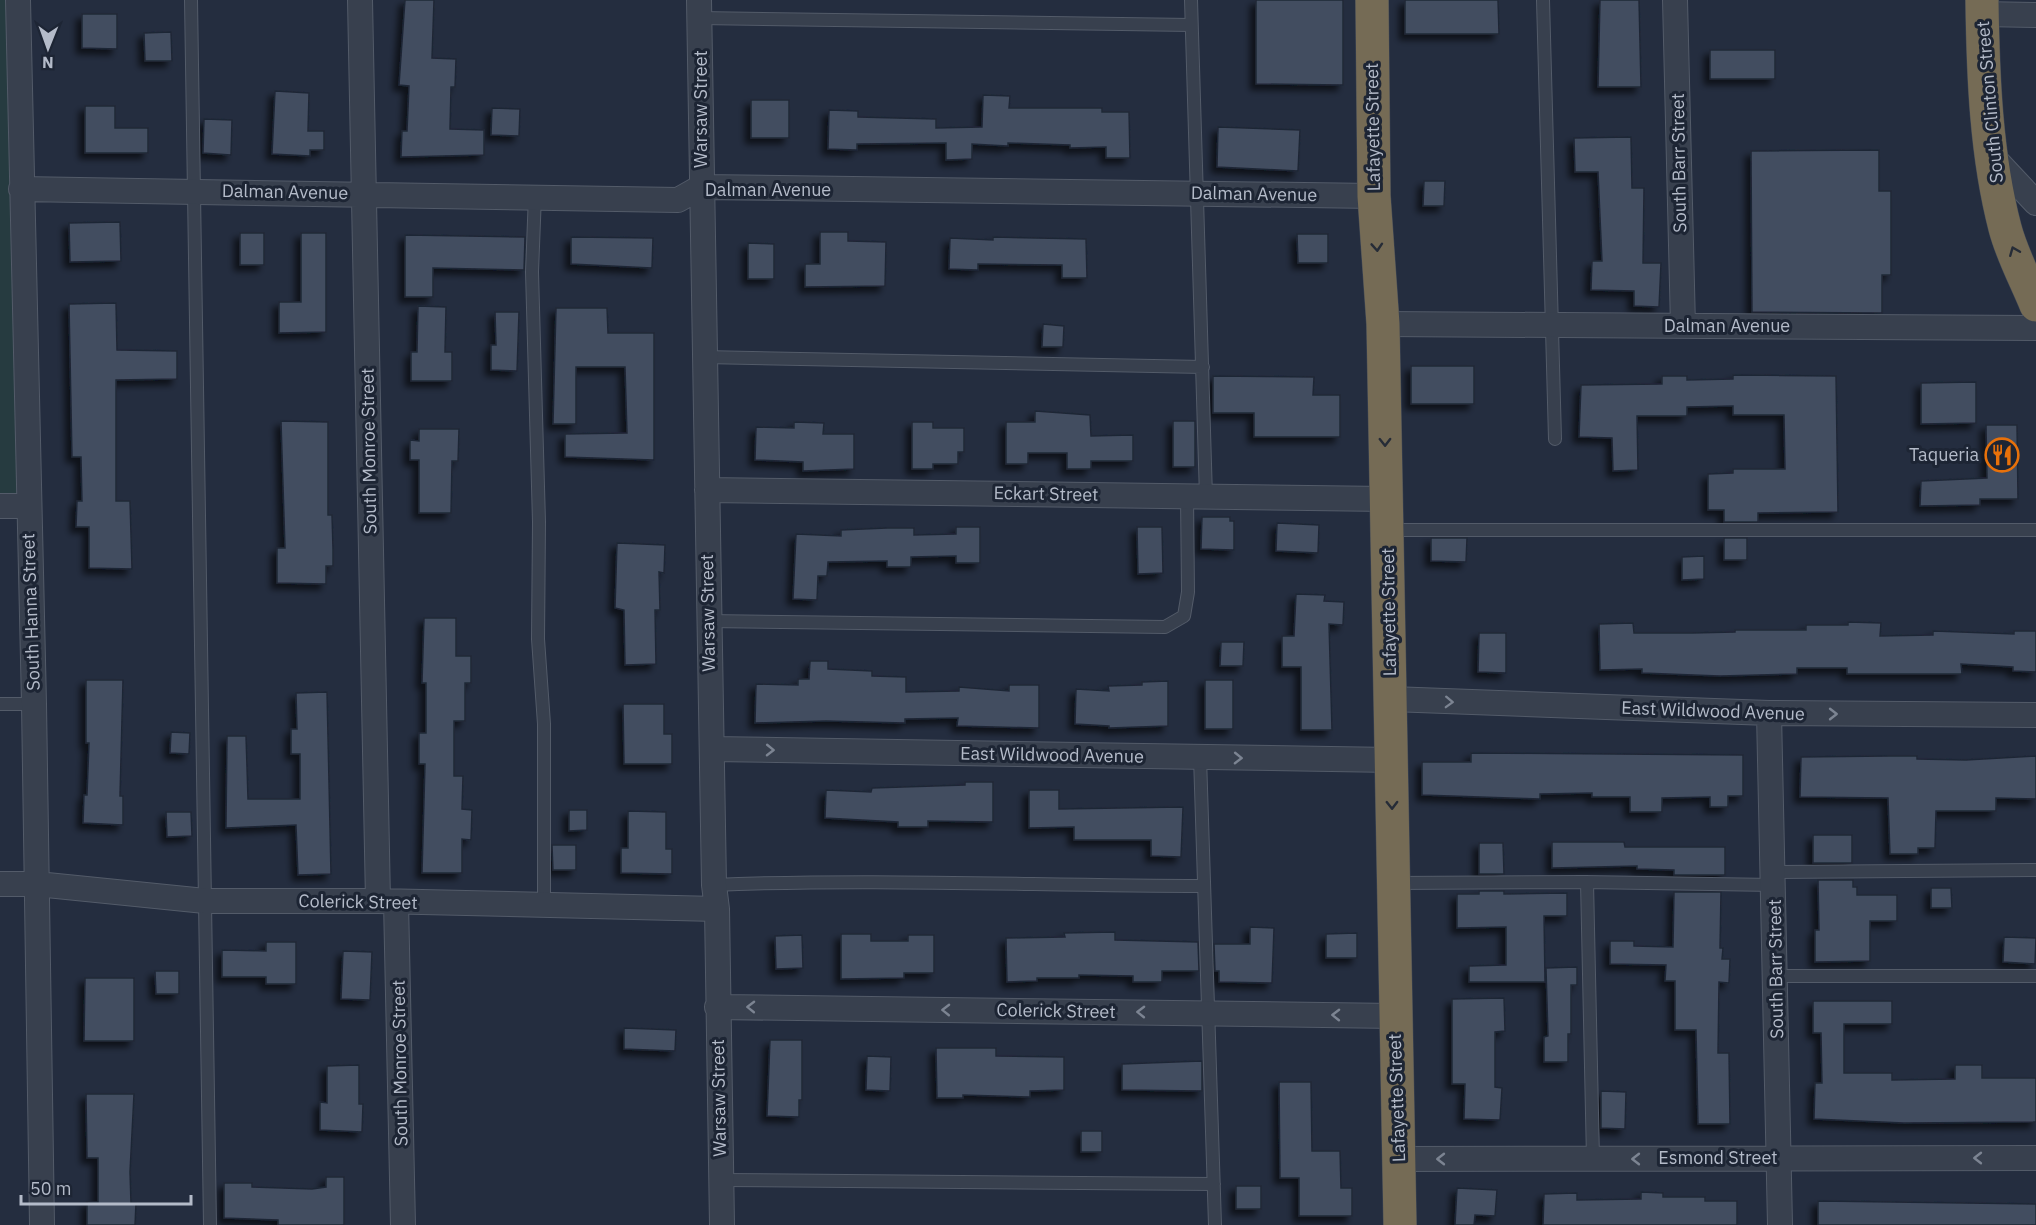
<svg xmlns="http://www.w3.org/2000/svg" width="2036" height="1225" viewBox="0 0 2036 1225" font-family="'IBM Plex Sans',sans-serif">
<style>
.green{fill:#263b40}
.building{fill:#434d61;stroke:#1f2736;stroke-width:1.5;filter:url(#shadow)}
.lines{fill:none;stroke-linecap:round;stroke-linejoin:round}
.lane-casing{stroke:#535b69;stroke-width:14}
.street-casing{stroke:#535b69;stroke-width:26}
.highway-casing{stroke:#404856;stroke-width:34}
.lane{stroke:#38404e;stroke-width:12}
.street{stroke:#38404e;stroke-width:24}
.highway{stroke:#756b55;stroke-width:33}
.oneway{stroke:#262c37}
.oneway2{stroke:#7c8492}
.labels{text-anchor:middle;stroke-width:6;stroke-linejoin:round;paint-order:stroke}
.street-label{font-size:18px;fill:#b4bbc9;stroke:#1d2534}
.poi-label{font-size:18px;fill:#b4bbc9;stroke:#1d2534;text-anchor:end}
</style>
<defs>
<filter id="shadow"><feDropShadow dx="-5.5" dy="5.5" stdDeviation="3" flood-color="#0009"/></filter>
</defs>
<rect width="100%" height="100%" fill="#242d3f"/>
<path class="green" d="M0,0h18l10,506h-28z"/>
<path class="building" d="M405,0h29l-2,58 24,1 -1,28h-4l-1,42 34,1v25l-83,2 1,-26h5l2,-45 -10,-1z
M1256,0h87v85l-87,-1z
M1405,0h93l1,34h-94z
M1600,0h39l2,87h-43z
M82,14h35v35l-35,-1z
M171,32l1,29h-27l-1,-28z
M1710,50h65v29h-65z
M275,91l34,2 -1,38h16v19h-14v6l-38,-2z
M983,95l27,1 -1,12h93v4h27l1,46h-24v-11l-36,1v-3l-62,-2v3l-36,-2v15l-26,1v-17l-89,1v6l-29,-1 1,-39 29,1v6l78,2v9l46,-1z
M751,100h38v38h-38z
M85,106h30v22h33v25h-63z
M492,108l28,1 -1,27 -28,-1z
M204,119l28,1 -1,35 -28,-2z
M1218,127l82,3 -2,41 -81,-4z
M1631,137l1,51h12l-1,75h18l-2,44 -25,-1v-15l-43,-1 1,-29h10l-4,-89h-23l-1,-34z
M1879,150v41h12v84h-9v38l-130,-1 -1,-161z
M1424,181h21l-1,25h-21z
M120,222l1,39 -51,1 -1,-39z
M820,232h28v9l38,1 -1,44 -80,1v-23h15z
M240,233h24v32h-24z
M301,233h25v99l-47,1v-31h22z
M1297,234h31v29h-30z
M405,235l120,2 -1,33 -91,-2v29h-28z
M571,237l82,1 -1,30 -81,-4z
M993,237l93,2 1,39h-25v-13l-84,-1v6l-29,-1 1,-31 43,2z
M748,243l26,1v35h-26z
M116,303l1,47 60,1v28l-61,1v121h14l2,68 -43,-1v-41h-13l1,-26h5l-1,-44h-9l-3,-153z
M418,306l28,1 -1,45h7v29h-41v-29h6z
M556,308h51l1,25h46v127l-89,-3v-23l62,-1 -2,-66h-49v57h-23z
M495,312h24l-2,59 -26,-1v-25h5z
M1043,324l21,2 -1,21h-21z
M1411,366h63v38h-63z
M1733,375l103,1 2,136 -80,1v9h-34v-12h-16v-36l25,-1v-4h52l-1,-54h-51v-9l-46,1v9h-50l1,54 -25,1 -1,-33 -33,-1 2,-52 81,-1v-8h25v4l46,-1z
M1213,376l101,1 -1,18h27v42h-86v-24h-41z
M1976,382v41l-55,1v-41z
M1035,411l55,4 1,21 42,-1v26h-42v8h-24v-16h-39v11h-22v-42h29z
M281,421l47,1v93h4l1,34v17h-7v18l-49,-1v-35h8z
M1173,421h22v46h-22z
M794,422l30,1 -1,11h31v35l-51,2v-9l-48,-2 1,-33 38,1z
M912,422h21v6h31v24h-6v12h-25v5h-21z
M1986,425h31l1,74h-38v6l-60,1 1,-25 66,-3z
M419,429h40l-1,32h-6l-1,52h-32v-53h-9v-20l9,1z
M1202,517h28v4h4v29l-33,-1z
M1277,523l42,2 -1,28 -42,-2z
M956,527h24v36h-24v-7l-45,1v10h-24v-6l-59,1 -1,14h-9l-1,24 -24,-1 3,-65 45,2v-6l46,-2h27v7l42,-1z
M1137,527h25l1,46 -25,1z
M1431,538h36l-1,24 -35,-1z
M1724,538h23v22h-23z
M617,543l48,2 -1,28 -5,-1 1,38h-5l1,54 -31,1 -1,-55 -9,-2z
M1704,556v23l-22,1v-23z
M1296,594l29,1 -1,6 20,1 -1,23 -14,-1 3,106h-31v-63h-19v-31h12z
M424,618h32v38h15v27h-6v38h-11v55h9l-1,33 10,1 -1,30 -9,-1v34h-40l3,-109h-6v-31h7v-50h-4z
M1848,622l33,1 -1,13 53,-1v-4l81,3v-3h22v41l-23,-1v-4l-52,-3 1,10h-115v-6h-50v6l-77,2 -78,-3v-4l-42,1 -1,-46 34,-1 1,10h58l43,-1v-2h71v-5h42z
M1479,633h27v40l-28,-1z
M1221,642h23l-1,24h-23z
M810,661h18v8l44,2v5l34,1v15l53,-1v-4l50,4v-6h30v43l-82,-2 1,-8 -53,1v4l-79,-2 -71,2 1,-39 42,1v-6h11z
M86,680h37l-3,116h3v29l-40,-2 1,-28h3l2,-52h-3z
M1205,680h28v49h-28z
M1168,681v45l-59,2v-2l-34,-2 1,-35 33,2 -1,-5 34,-1v-3z
M327,692l4,182 -33,1 -2,-50 -70,3 1,-92h19l2,63h52v-45h-9v-25h6l-1,-36z
M623,704h41v30h8v30h-48z
M171,732l19,1 -1,21 -19,-1z
M1471,753l272,2v41h-15v11h-18v-10l-48,1v14h-32v-15h-38v-4l-52,1v5l-118,-4v-33h49z
M1888,756h29v3l49,1 70,-4v43l-40,-1v13h-60l-1,37h-17v6h-28l-2,-56 -88,-1 1,-40z
M965,782h28v40l-65,-1v6h-30v-5l-73,-4 1,-28 45,2 1,-4 93,-3z
M1029,790h30v19l124,-2 -2,50 -30,-1v-16h-77v-13l-45,1z
M569,810h18v20l-18,1z
M628,811l38,1v37h6v25l-51,-1v-25h7z
M166,812h25l1,24 -25,1z
M1813,835h39v28h-39z
M1552,842h72l1,5h100v28h-51v-5l-37,-1v-3l-85,2z
M1479,843h24l1,31h-25z
M552,845h24v25h-23z
M1818,880h35v7h4v8h40v26h-27v40l-55,1v-32h4z
M1931,888h20l1,20h-21z
M1479,891h25v3l63,-1v23h-23l1,66h-76v-16l37,-1v-38l-49,1v-34h22z
M1674,892h47l-1,56h3l-1,11h8l-1,24 -10,-1 -1,71h11l1,71h-32l-2,-94h-21v-49h-10l1,-16 -56,-1v-23h24v5l39,1z
M1250,927l24,1 -2,55 -53,-1v-11h-4l-1,-27h36z
M1115,932v8l83,2 1,29h-37v11h-29v-6l-54,-1v3h-42v3l-30,1 -1,-44 59,-1 -1,-4z
M1357,933v25h-31v-24z
M841,934h30v7h37v-6h26v38h-30v5l-63,1z
M802,935l1,33 -27,1 -1,-33z
M2004,937l32,1 -1,26 -32,-2z
M266,942h30v42h-30v-7h-44v-27l44,1z
M343,951l29,1 -2,48 -29,-1z
M1577,967v18h-6v49h-3v28h-24v-25l4,-1 -2,-68z
M155,971h24v23h-23z
M85,978h49v63h-50z
M1504,998l1,33 -10,1v55l7,1 -2,32 -36,-1 1,-35h-13v-85z
M1813,1001h79v23h-48v49h48v7l63,-1v-14h27v13h54v44l-132,1 -90,-4 1,-36h7l-1,-50h-8z
M624,1028l52,2 -1,21 -51,-2z
M770,1040h32v60h-3v17l-32,-1z
M936,1048h60v8l68,1v33l-34,1v6l-67,-2v3h-26z
M867,1056l24,1 -1,34 -24,-1z
M1202,1061v30l-80,-1v-26z
M359,1065v39h4l-1,28 -42,-2v-28l7,1v-37z
M1279,1082h32l1,69h28l1,37h11v28h-53v-38h-19z
M1601,1091l25,1 -1,37 -24,-1z
M86,1094h48l-4,78 1,31h5l-1,22h-48v-23h11v-44h-11z
M1081,1131h21v21h-21z
M326,1177h18v48h-66v-5l-54,-2v-35h28v4l60,2 14,-2z
M1236,1186h25v23h-25z
M1457,1188l40,2 -2,26 -20,-1 -1,10h-19z
M1641,1192l22,1v4h42v4h32v24h-194l1,-31 33,-1v7l64,-1z
M1818,1201l218,3v21h-218z"/>
<g class="lines">
<g class="lane-casing">
<path id="lane" d="M191,0l19,1225
M1191,0l15,497
M1543,0l12,439
M700,18l491,7
M535,195l-3,77 7,250 -1,117 6,85v181
M704,357l499,10
M1389,530h647
M708,621l457,6 19,-11 4,-24 -1,-96
M0,704h34
M1200,757l15,468
M1774,872l262,-2
M1587,882l6,277
M1394,883l190,-1 190,3
M714,885c163,-7 326,1 489,1
M1776,976h260
M721,1180l493,4"/>
</g>
<g class="street-casing">
<path id="street" d="M18,0l16,704 8,521
M360,0l18,901
M699,0l15,885 3,24 5,316
M1675,0l8,326
M1982,14l54,1
M1991,155l45,48
M21,189l657,11 23,-13 673,9
M1383,324l653,4
M707,490l679,9
M0,506h28
M1391,699l378,14 267,2
M1769,713l11,512
M712,749l680,11
M0,884h37l168,17h173l339,8
M396,902l7,323
M717,1007l678,9
M1399,1159l637,-1"/>
</g>
<g class="highway-casing">
<path id="highway" d="M1372,0l2,196 9,128 17,901
M1982,0c1,76 4,155 23,228 7,27 21,52 31,77"/>
</g>
<use href="#lane" class="lane"/>
<use href="#street" class="street"/>
<use href="#highway" class="highway"/>
</g>
<defs><path id="oneway-chevron" d="M-2-3.5L2.5 0L-2 3.5" fill="none" stroke-width="1.6" stroke-linecap="round" stroke-linejoin="round" transform="scale(1.5)"/></defs>
<g class="oneway">
<use href="#oneway-chevron" transform="translate(1377 247) rotate(86)"/>
<use href="#oneway-chevron" transform="translate(2014 251) rotate(-112)"/>
<use href="#oneway-chevron" transform="translate(1385 442) rotate(89)"/>
<use href="#oneway-chevron" transform="translate(1392 805) rotate(89)"/>
</g>
<g class="oneway2">
<use href="#oneway-chevron" transform="translate(1449 702) rotate(2)"/>
<use href="#oneway-chevron" transform="translate(1833 714)"/>
<use href="#oneway-chevron" transform="translate(770 750) rotate(1)"/>
<use href="#oneway-chevron" transform="translate(1238 758) rotate(1)"/>
<use href="#oneway-chevron" transform="translate(751 1007) rotate(-179)"/>
<use href="#oneway-chevron" transform="translate(946 1010) rotate(-179)"/>
<use href="#oneway-chevron" transform="translate(1141 1012) rotate(-179)"/>
<use href="#oneway-chevron" transform="translate(1336 1015) rotate(-179)"/>
<use href="#oneway-chevron" transform="translate(1978 1158) rotate(180)"/>
<use href="#oneway-chevron" transform="translate(1441 1159) rotate(180)"/>
<use href="#oneway-chevron" transform="translate(1636 1159) rotate(180)"/>
</g>
<defs>
<g id="restaurant-ring" transform="scale(1.725)"><circle r="9.5" fill="#1d2534" stroke="#e8710a" stroke-width="1.5"/><path d="M-5-6h1v4h1v-4h1v4h1v-4h1v5L-1.5 .5V6h-2V.5L-5-1ZM5-6V6H3V1.5H1.5Q1.5-4 5-6Z" fill="#e8710a"/></g>
</defs>
<g fill-rule="evenodd">
<use href="#restaurant-ring" x="2002" y="455"/>
</g>
<g class="labels">
<g class="street-label">
<text transform="translate(1990 102) rotate(-95)" y="6">South Clinton Street</text>
<text transform="translate(701 109) rotate(-90)" y="6">Warsaw Street</text>
<text transform="translate(1373 127) rotate(-91)" y="6">Lafayette Street</text>
<text transform="translate(1679 163) rotate(-91)" y="6">South Barr Street</text>
<text x="768" y="196">Dalman Avenue</text>
<text transform="translate(285 192) rotate(1)" y="6">Dalman Avenue</text>
<text transform="translate(1254 194) rotate(1)" y="6">Dalman Avenue</text>
<text x="1727" y="332">Dalman Avenue</text>
<text transform="translate(369 451) rotate(-91)" y="6">South Monroe Street</text>
<text transform="translate(1046 494) rotate(1)" y="6">Eckart Street</text>
<text transform="translate(31 612) rotate(-92)" y="6">South Hanna Street</text>
<text transform="translate(1389 612) rotate(-91)" y="6">Lafayette Street</text>
<text transform="translate(708 613) rotate(-91)" y="6">Warsaw Street</text>
<text transform="translate(1713 711) rotate(2)" y="6">East Wildwood Avenue</text>
<text transform="translate(1052 755) rotate(1)" y="6">East Wildwood Avenue</text>
<text transform="translate(358 902) rotate(1)" y="6">Colerick Street</text>
<text transform="translate(1776 969) rotate(-91)" y="6">South Barr Street</text>
<text transform="translate(1056 1011) rotate(1)" y="6">Colerick Street</text>
<text transform="translate(400 1063) rotate(-91)" y="6">South Monroe Street</text>
<text transform="translate(719 1098) rotate(-91)" y="6">Warsaw Street</text>
<text transform="translate(1397 1098) rotate(-92)" y="6">Lafayette Street</text>
<text x="1718" y="1164">Esmond Street</text>
</g>
<g class="poi-label">
<text x="1979" y="461">Taqueria</text>
</g>
</g>
<g transform="translate(48 48) rotate(181)" stroke="#1d2534" stroke-width="4.5" paint-order="stroke">
<path d="M0-4.5L10 22L0 15L-10 22Z" fill="#b4bbc9"/>
<text y="-9" font-size="16" font-weight="bold" text-anchor="middle" fill="#b4bbc9">N</text>
</g>
<path d="M21 1195v9h170v-9" fill="none" stroke="#b4bbc9" stroke-width="3"/>
<text x="30" y="1195" font-size="18" fill="#b4bbc9" stroke="#1d2534" stroke-width="4.5" paint-order="stroke">50 m</text>
</svg>
